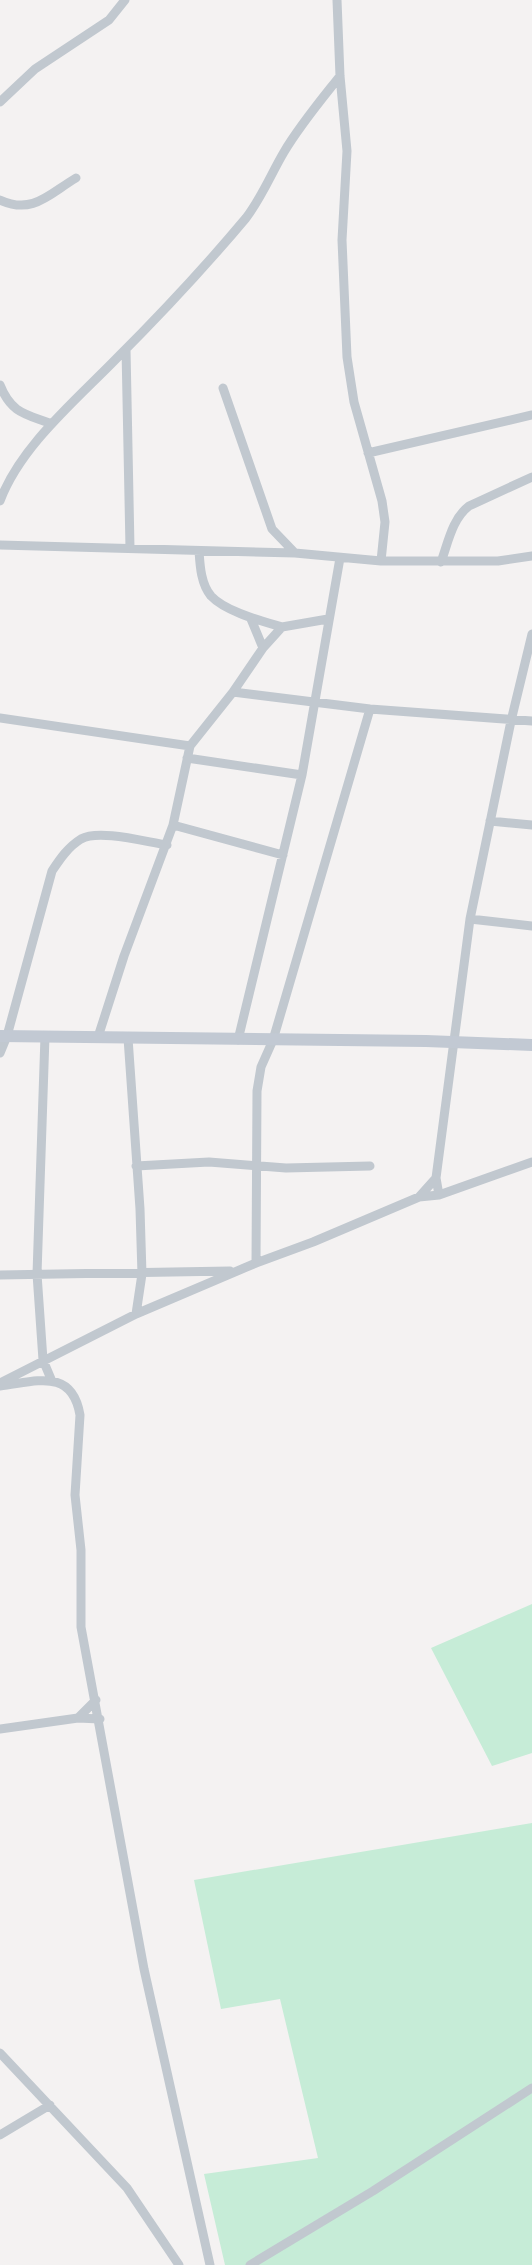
<svg xmlns="http://www.w3.org/2000/svg" width="532" height="2265" viewBox="0 0 532 2265" font-family="'Open Sans',sans-serif">
<style>
.green{fill:#c6ecd7}
.lines{fill:none;stroke-linecap:round;stroke-linejoin:round}
.street{stroke:#c1c8cf;stroke-width:9}
.secondary{stroke:#c2c9d3;stroke-width:12}
</style>
<rect width="100%" height="100%" fill="#f4f2f2"/>
<path class="green" d="M532,1604v149l-40,13 -61,-118z
M532,1823v442h-307l-21,-91 114,-16 -38,-159 -59,10 -27,-129z"/>
<g class="lines">
<path class="street" d="M337,0l3,76 7,75 -5,89 5,117 7,45 28,99 3,21 -4,39
M0,102l35,-33 74,-49 16,-20
M0,200c33,15 49,-6 76,-22
M126,349l4,199
M0,385c11,28 25,29 52,39
M223,388l49,141 23,24
M368,453l164,-38
M0,501c20,-54 75,-100 115,-141 45,-45 90,-93 131,-142 16,-21 25,-44 38,-66 16,-27 37,-52 56,-76
M0,545l295,8 86,8h117l34,-5
M199,551c1,15 2,33 12,45 15,16 51,25 71,31
M441,562c7,-19 11,-43 28,-56l63,-29
M251,619l12,29
M233,692l137,17 162,12
M0,718l190,28
M187,758l115,17
M490,821l42,4
M173,825l110,30
M470,919l62,7
M45,1036l-8,238 6,86 8,19
M98,1037l26,-81 49,-131 17,-79 43,-54 30,-44 19,-21 46,-8
M128,1038l12,171 2,65 -6,40
M238,1040l64,-265 38,-217
M0,1053l7,-17 45,-165c8,-12 16,-24 29,-32 18,-10 65,3 86,6
M136,1166l73,-4 77,6 84,-2
M439,1195l-3,-17 34,-259 41,-198 21,-87
M419,1197l17,-19
M256,1263l57,-21 106,-45 20,-2 93,-33
M0,1275l230,-4
M0,1383l136,-69 120,-51 1,-172 4,-24 12,-27 97,-331
M0,1386c35,-4 72,-19 80,29l-5,80 6,55v77l63,342 66,296
M78,1718l18,-18
M0,1729l78,-11 22,1
M0,2053l127,135 52,77
M0,2135l50,-30
M250,2265l123,-74 159,-103"/>
<path class="secondary" d="M0,1036l426,5 106,4"/>
</g>
</svg>
